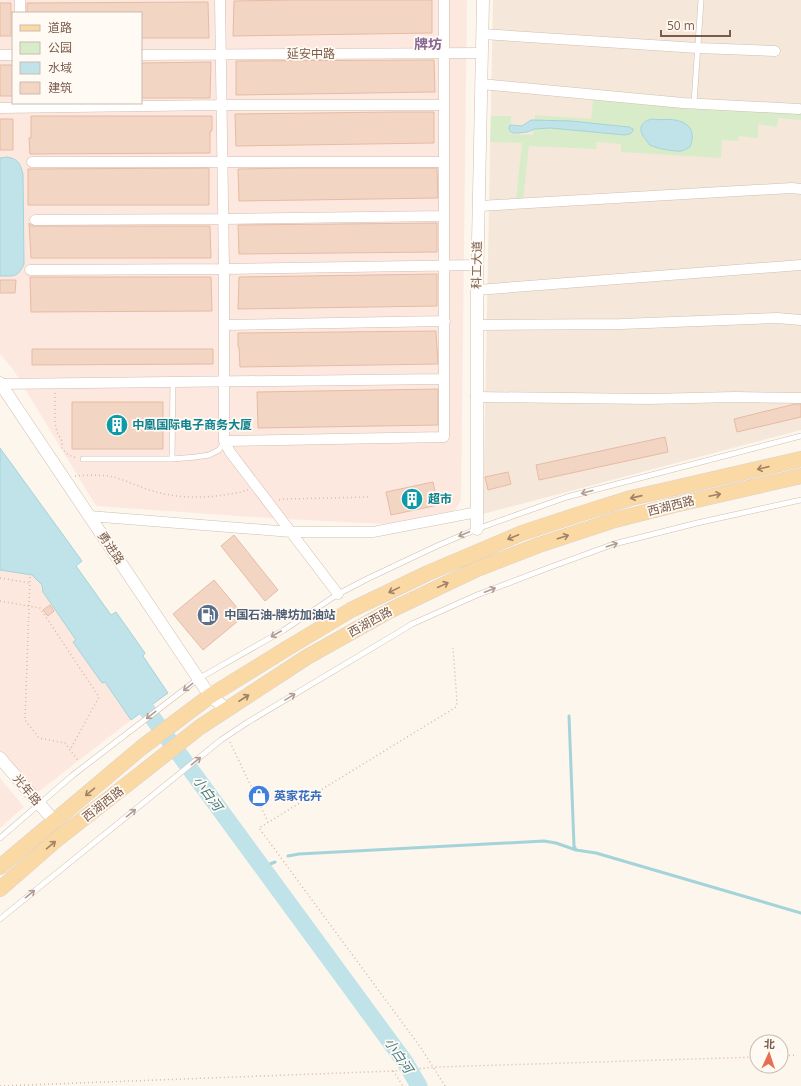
<svg xmlns="http://www.w3.org/2000/svg" width="801" height="1086" viewBox="0 0 801 1086" font-family="'Open Sans','Noto Sans SC',sans-serif">
<style>
.residential{fill:#f5e8da}
.commercial{fill:#fde8e0;fill-rule:evenodd}
.green{fill:#d8ecc9}
.water{fill:#bfe3e8;stroke:#a5d3da}
.lines{fill:none;stroke-linecap:round;stroke-linejoin:round}
.stream{stroke:#a5d3da;stroke-width:3}
.river{stroke:#bfe3e8;stroke-width:17}
.building{fill:#f3d5c3;stroke:#e6bba3}
.service-casing{stroke:#d1beb0;stroke-width:6}
.minor-casing{stroke:#d1beb0;stroke-width:11}
.tertiary-casing{stroke:#d1beb0;stroke-width:13}
.primary-casing{stroke:#dad1cd;stroke-width:16}
.path{stroke:#d9b8a5;stroke-width:1.5;stroke-dasharray:1 3;stroke-linecap:butt}
.service{stroke:#fff;stroke-width:5}
.minor{stroke:#fff;stroke-width:10}
.tertiary{stroke:#fff;stroke-width:12}
.primary{stroke:#fbd9a5;stroke-width:15}
.oneway{stroke:#a18267}
.oneway2{stroke:#af9d94}
.labels{text-anchor:middle;stroke-width:3.5;stroke-linejoin:round;paint-order:stroke}
.street-label{font-size:12px;fill:#7a5c4d;stroke:#fffaf3}
.culture-label{font-size:12px;font-weight:bold;fill:#0d838f;stroke:#fffaf3;text-anchor:start}
.service-label{font-size:12px;font-weight:bold;fill:#4e5e75;stroke:#fffaf3;text-anchor:start}
.shop-label{font-size:12px;font-weight:bold;fill:#366cbe;stroke:#fffaf3;text-anchor:start}
.water-label{font-size:13px;font-style:italic;fill:#437c86;stroke:#fffaf3}
.quarter-label{font-size:14px;font-weight:bold;fill:#846695;stroke:#fffaf3}
</style>
<rect width="100%" height="100%" fill="#fdf6ec"/>
<path class="residential" d="M493,0h308v430l-318,84z"/>
<path class="commercial" d="M0,0h467l-6,500 -5,9 -8,4 -65,11 -115,-6 -172,-12 -83,-137 -13,-15zM13,13h128v90h-128z
M0,520l105,162 26,38 -94,73 -37,-43z
M0,778l24,29 -24,21z"/>
<path class="green" d="M593,100l208,13v7l-23,-2 -1,9 -19,-3v14l-19,-2 -1,5 -16,-1 -1,18 -100,-6v-8l-24,-2 -1,7 -67,-3 -6,54 -7,-1 6,-56 -32,-1 1,-26h20l-1,18 23,1 2,-20 56,4z"/>
<path class="water" d="M652,119c9,2 14,-1 22,1 16,2 22,12 16,27 -3,1 -6,4 -9,4 -5,1 -27,-3 -31,-6 -2,-1 -3,-4 -4,-5 -8,-9 -7,-18 6,-21z
M531,120l40,1 58,6 4,2v2l-3,3 -5,1 -75,-7 -15,1 -8,3 -9,1h-6l-2,-2 -1,-3 1,-3 12,1z
M7,157c11,2 13,6 16,17l1,90c-6,14 -11,12 -24,12v-118z
M0,448l82,113 -6,5 35,49 5,-3 29,41 -2,3 25,37 -37,27 -26,-38 -3,1 -29,-41 3,-2 -33,-48 -1,-7 -10,-10 -32,-5z"/>
<g class="lines">
<path class="stream" d="M569,716l5,130 2,4 20,3 205,60
M288,856l11,-2 245,-13 12,2 20,7
M263,867l12,-5"/>
<path class="river" d="M133,691l272,371 14,24"/>
</g>
<path class="building" d="M292,0h140v33l-199,3 1,-35z
M208,2l1,36h-68v-25h-114v-10z
M0,3h11v33h-11z
M434,60l1,32 -199,3v-34z
M211,62l-1,36h-69v-35z
M0,65h13v31h-13z
M394,112h40v31l-198,3 -1,-32z
M31,116h181v15h-2v22l-180,1 -1,-16h2z
M0,119h13v31h-13z
M209,168v37h-181v-36z
M296,168h141l1,30 -199,3 -1,-32z
M29,223l3,3h178l1,32h-180z
M437,223v29l-198,2 -1,-29z
M437,274v32l-199,3 1,-32z
M30,277h181l1,34 -181,1z
M0,280h16l-1,13h-15z
M436,331l2,33 -198,3 -1,-20h-1v-14z
M32,349h181v15l-181,1z
M438,389v36l-180,3 -1,-36z
M72,402h91v47h-91z
M795,404h6v13l-64,15 -3,-13z
M665,437l3,15 -129,28 -3,-15z
M508,472l3,12 -23,6 -3,-13z
M433,482l5,23 -47,10 -5,-23z
M234,535l44,55 -13,11 -44,-55z
M214,580l30,36 -41,34 -30,-36z
M50,605l4,6 -6,5 -5,-6z"/>
<g class="lines">
<g class="service-casing">
<path id="service" d="M694,103l7,-103
M83,459h89l24,-2 13,-2 10,-5 5,-8
M172,459l1,-77
M0,838l73,-63 125,-96 86,-49 54,-36 31,-16 70,-33 38,-16 39,-14 51,-18 234,-61
M0,919l221,-179 27,-18 146,-87 18,-11 65,-29 71,-27 66,-24 83,-21 104,-23"/>
</g>
<g class="minor-casing">
<path id="minor" d="M220,0l4,269v172l6,11 108,142
M20,13v-13
M482,34l216,14 77,3
M0,55h13
M141,55l341,-2
M481,84l202,19 116,6
M0,108l222,-3h222
M32,162h412
M479,206l313,-18 9,1
M35,220l189,-1 220,-3
M30,270l194,-1 253,-4
M477,290l324,-25
M224,325l221,-4
M477,325l144,-1 156,-6 24,2
M1,384l443,-5
M476,397l173,2 86,-2 66,1
M224,441l220,-4v-437
M89,516l202,16h82l99,-19"/>
</g>
<g class="tertiary-casing">
<path id="tertiary" d="M0,383l210,313 17,13
M477,529v-239l6,-290
M0,758l55,64"/>
</g>
<g class="primary-casing">
<path id="primary" d="M0,867l141,-119 49,-37 20,-15 76,-47 65,-39 77,-37 94,-40 61,-20 48,-15 170,-39
M0,889l55,-48 145,-114 107,-70 82,-46 88,-42 62,-24 76,-25 59,-15 127,-29"/>
</g>
<path class="path" d="M55,393v30l2,9 5,9v7l4,5 5,3 6,2
M75,476c11,-1 23,-1 34,0 15,3 32,12 47,16 29,8 63,6 92,-2
M279,500l6,-1 84,-2
M30,577l-5,143 14,18 26,5 14,19
M0,578l30,5
M0,601l40,7 59,89 -29,53
M230,742l38,80
M781,1056l15,-1
M393,1071l10,15
M0,1086l393,-15 44,-4 320,-10
M445,1086l-24,-38 -162,-220 197,-121 1,-5 -4,-54"/>
<use href="#service" class="service"/>
<use href="#minor" class="minor"/>
<use href="#tertiary" class="tertiary"/>
<use href="#primary" class="primary"/>
</g>
<defs><path id="oneway-shaft" d="M-6 0H5M1.5-3L5.5 0L1.5 3" fill="none" stroke-width="1.6" stroke-linecap="round" stroke-linejoin="round"/></defs>
<g class="oneway">
<use href="#oneway-shaft" transform="translate(763 468) rotate(167)"/>
<use href="#oneway-shaft" transform="translate(715 495) rotate(-12)"/>
<use href="#oneway-shaft" transform="translate(636 497) rotate(167)"/>
<use href="#oneway-shaft" transform="translate(513 537) rotate(157)"/>
<use href="#oneway-shaft" transform="translate(563 537) rotate(-18)"/>
<use href="#oneway-shaft" transform="translate(443 585) rotate(-25)"/>
<use href="#oneway-shaft" transform="translate(394 590) rotate(154)"/>
<use href="#oneway-shaft" transform="translate(244 698) rotate(-33)"/>
<use href="#oneway-shaft" transform="translate(90 792) rotate(140)"/>
<use href="#oneway-shaft" transform="translate(51 845) rotate(-40)"/>
</g>
<g class="oneway2">
<use href="#oneway-shaft" transform="translate(587 492) rotate(165)"/>
<use href="#oneway-shaft" transform="translate(464 534) rotate(157)"/>
<use href="#oneway-shaft" transform="translate(612 545) rotate(-18)"/>
<use href="#oneway-shaft" transform="translate(490 590) rotate(-21)"/>
<use href="#oneway-shaft" transform="translate(276 634) rotate(150)"/>
<use href="#oneway-shaft" transform="translate(188 687) rotate(142)"/>
<use href="#oneway-shaft" transform="translate(290 697) rotate(-31)"/>
<use href="#oneway-shaft" transform="translate(151 715) rotate(142)"/>
<use href="#oneway-shaft" transform="translate(196 761) rotate(-39)"/>
<use href="#oneway-shaft" transform="translate(131 813) rotate(-39)"/>
<use href="#oneway-shaft" transform="translate(30 894) rotate(-39)"/>
</g>
<defs>
<g id="building-disc" transform="scale(1.15)"><circle r="9.5" fill="#0f9aa8" stroke="#fffaf3"/><path d="M-4-6H4V6H1V3H-1V6H-4ZM-2.5-4.3h1.7v1.8h-1.7ZM.8-4.3h1.7v1.8H.8ZM-2.5-1h1.7V.8h-1.7ZM.8-1h1.7V.8H.8Z" fill="#fff"/></g>
<g id="fuel-disc" transform="scale(1.15)"><circle r="9.5" fill="#5c6f8a" stroke="#fffaf3"/><path d="M-5.5-6h7V0h2V4h1.3V-2.5L3-4.5l.8-.8L6-3V5H2.5V1h-1V6h-7ZM-4.2-4.7v3.2H.2V-4.7Z" fill="#fff"/></g>
<g id="shop-disc" transform="scale(1.15)"><circle r="9.5" fill="#3f7fe0" stroke="#fffaf3"/><path d="M-5-2.5h2.3a2.7 3.5 0 0 1 5.4 0H5L5.5 6h-11ZM-1.5-2.5h3a1.5 2.3 0 0 0-3 0Z" fill="#fff"/></g>
</defs>
<g fill-rule="evenodd">
<use href="#building-disc" x="117" y="425"/>
<use href="#building-disc" x="412" y="499"/>
<use href="#fuel-disc" x="208" y="615"/>
<use href="#shop-disc" x="259" y="796"/>
</g>
<g class="labels">
<g class="street-label">
<text x="311" y="58">延安中路</text>
<text transform="translate(477 265) rotate(-89)" y="4">科工大道</text>
<text transform="translate(671 506) rotate(-14)" y="4">西湖西路</text>
<text transform="translate(111 548) rotate(56)" y="4">勇进路</text>
<text transform="translate(370 622) rotate(-29)" y="4">西湖西路</text>
<text transform="translate(27 790) rotate(50)" y="4">光年路</text>
<text transform="translate(103 804) rotate(-38)" y="4">西湖西路</text>
</g>
<g class="culture-label">
<text x="132" y="429">中凰国际电子商务大厦</text>
<text x="428" y="503">超市</text>
</g>
<g class="service-label">
<text x="224" y="619">中国石油-牌坊加油站</text>
</g>
<g class="shop-label">
<text x="274" y="800">英家花卉</text>
</g>
<g class="water-label">
<text transform="translate(208 793) rotate(54)" y="5">小白河</text>
<text transform="translate(399 1055) rotate(56)" y="5">小白河</text>
</g>
<g class="quarter-label">
<text x="428" y="49">牌坊</text>
</g>
</g>
<rect x="12" y="12" width="130" height="92" fill="#fffaf3" stroke="#cabbb1"/>
<rect x="20" y="25" width="20" height="6" fill="#fbd9a5" stroke="#cabbb1"/>
<text x="48" y="32" font-size="12" fill="#7a5c4d">道路</text>
<rect x="20" y="42" width="20" height="12" fill="#d8ecc9" stroke="#cabbb1"/>
<text x="48" y="52" font-size="12" fill="#7a5c4d">公园</text>
<rect x="20" y="62" width="20" height="12" fill="#bfe3e8" stroke="#cabbb1"/>
<text x="48" y="72" font-size="12" fill="#7a5c4d">水域</text>
<rect x="20" y="82" width="20" height="12" fill="#f3d5c3" stroke="#cabbb1"/>
<text x="48" y="92" font-size="12" fill="#7a5c4d">建筑</text>
<g transform="translate(769 1054) rotate(3)"><circle r="19" fill="#fffaf3" stroke="#cabbb1"/>
<path d="M0-3L7 15L0 10L-7 15Z" fill="#e76f51"/>
<text y="-6" font-size="11" font-weight="bold" text-anchor="middle" fill="#7a5c4d">北</text>
</g>
<path d="M661 30v6h69v-6" fill="none" stroke="#7a5c4d" stroke-width="2"/>
<text x="667" y="30" font-size="12" fill="#7a5c4d" stroke="#fffaf3" stroke-width="3" paint-order="stroke">50 m</text>
</svg>
